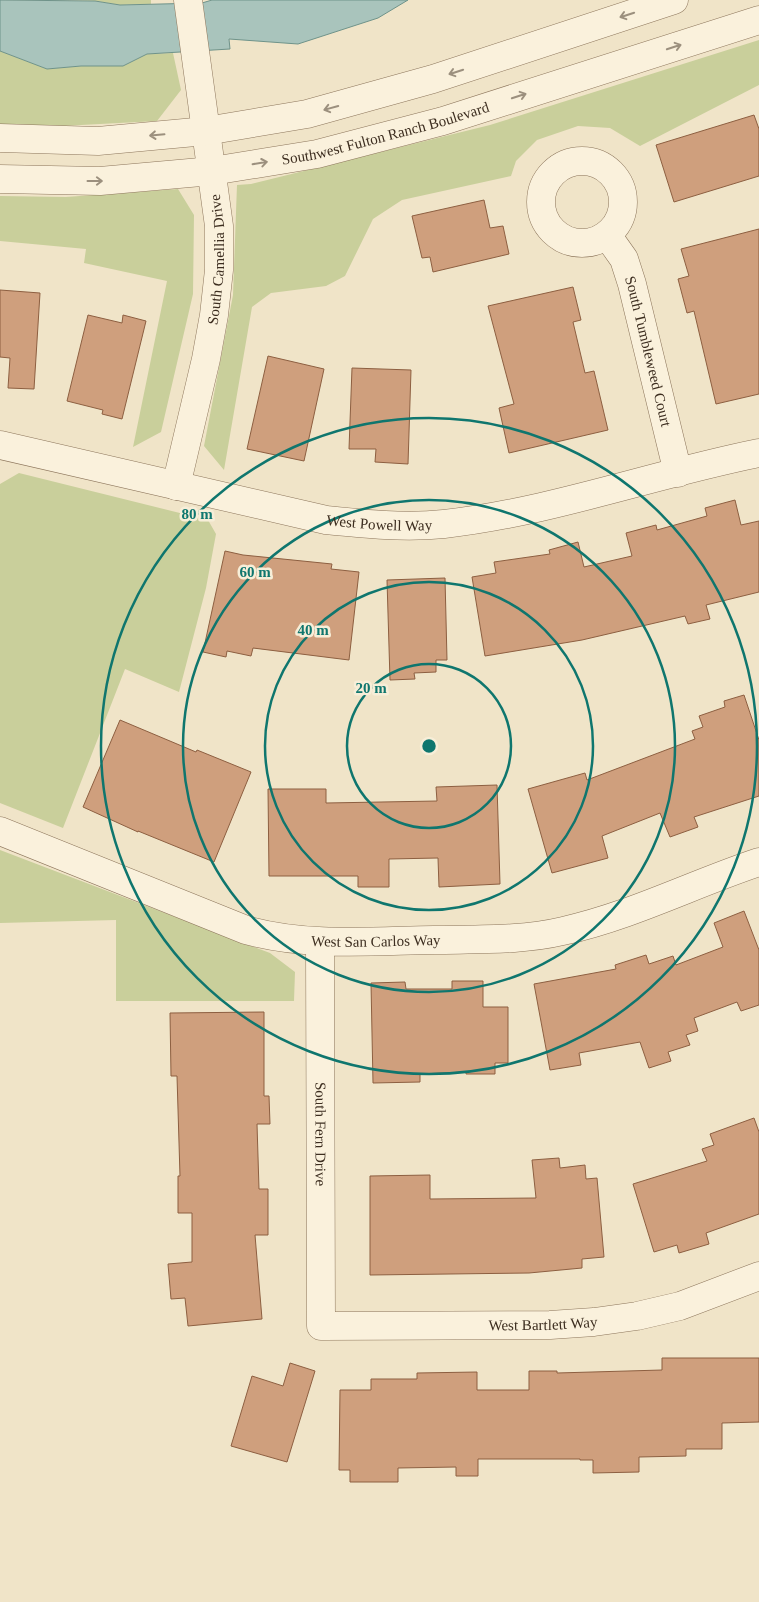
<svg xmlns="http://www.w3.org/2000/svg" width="759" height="1602" viewBox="0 0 759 1602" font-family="Georgia,serif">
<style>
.green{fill:#c9cf9b}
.water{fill:#a9c4bc;stroke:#6f938a}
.building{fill:#cf9f7d;stroke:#8d5f41}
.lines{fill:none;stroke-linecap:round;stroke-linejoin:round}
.minor-casing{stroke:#8d765c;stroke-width:29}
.tertiary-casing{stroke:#8d765c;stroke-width:29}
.minor{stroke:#faf1dc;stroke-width:28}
.tertiary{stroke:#faf1dc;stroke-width:28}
.oneway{stroke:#9c907e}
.ring{fill:none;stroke:#0f766e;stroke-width:2.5}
.labels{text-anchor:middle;stroke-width:5;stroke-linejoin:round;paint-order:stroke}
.street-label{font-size:15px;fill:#3d2e20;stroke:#f7eed8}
.centre{fill:#0f766e;stroke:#f7eed8;stroke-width:2.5}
.ring-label{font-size:15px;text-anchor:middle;font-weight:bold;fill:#0f766e;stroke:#f7eed8;stroke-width:5;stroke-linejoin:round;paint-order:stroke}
</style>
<rect width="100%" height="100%" fill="#f0e4c8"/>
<path class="green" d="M72,0h79v4l-31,1 -24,-4z
M759,40v45l-119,61 -30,-18 -32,-2 -41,14 -21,21 -5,15 -109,24 -29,19 -28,57 -19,10 -55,7 -19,14 -28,163 -20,-24 29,-151 4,-110 14,-1 239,-59z
M0,51l47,18 34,-3h42l24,-12 26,-1 8,37 -24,31 -133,7 -24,-1z
M178,189l16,26 -1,79 -32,138 -28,15 34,-166 -83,-18 2,-14 -86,-8v-45l66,1z
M19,473l189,47 8,14 -10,54 -27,104 -54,-23 -62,159 -63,-25v-319z
M0,850l270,103 25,19 -1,29h-178v-81l-116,3z"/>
<path class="water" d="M0,0l95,1 25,4 82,-2 10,-3h196l-30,18 -80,26 -69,-5 1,10 -83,5 -24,12h-42l-34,3 -47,-18z"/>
<path class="building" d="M754,115l5,14v47l-85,26 -18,-57z
M484,200l6,28 13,-2 6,28 -76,18 -3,-15 -8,1 -10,-42z
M759,229v165l-43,10 -22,-93 -7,2 -9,-34 11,-3 -8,-27z
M573,287l8,33 -8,2 12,51 9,-2 14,59 -99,23 -10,-45 15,-4 -26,-98z
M0,290l40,3 -6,96 -26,-1 2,-30 -10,-1z
M88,315l34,8 1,-8 23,6 -24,98 -20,-5 1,-4 -36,-9z
M268,356l56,13 -20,92 -57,-12z
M352,368l59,2 -3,94 -33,-2 1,-13h-27z
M735,500l6,25 18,-4v71l-53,13 4,14 -22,5 -3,-8 -103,24 -97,16 -13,-79 24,-4 -2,-11 56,-8 -1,-4 29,-8 6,25 48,-11 -6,-23 30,-8 1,5 50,-14 -2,-8z
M225,551l18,4 89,9 -1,5 28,3 -10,88 -96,-12 -2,8 -24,-5 -1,6 -23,-5z
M445,578l2,82h-11v12l-22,1 1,6 -25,1 -3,-100z
M744,695l15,45v56l-65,21 4,10 -28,10 -10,-24 -58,23 6,22 -56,15 -24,-84 57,-16 2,7 108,-41 -3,-8 11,-4 -4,-11 26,-9 -1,-6z
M120,720l76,32 1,-2 54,22 -37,90 -76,-31v1l-55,-25z
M497,785l3,99 -61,3 -1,-29 -49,1v28h-31v-11h-89l-1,-87h58v14l111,-2 -1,-14z
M744,911l15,39v55l-18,6 -4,-9 -43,16 4,13 -12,4 4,10 -22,7 3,9 -22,7 -9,-26 -61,11 2,12 -31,5 -16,-86 82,-15 -1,-4 31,-10 3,9 24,-8 3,9 47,-18 -9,-24z
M452,981h31v26h25v56h-13v11h-29v-2l-46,2v8l-47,1 -2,-100 34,-1 1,7h46z
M264,1012v84h5l1,28h-13l2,65h9v46h-13l7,84 -74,7 -3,-28 -14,1 -3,-35 24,-2v-49h-14v-37h2l-3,-100h-6l-1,-63z
M754,1118l5,14v82l-53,19 3,11 -30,9 -2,-8 -23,7 -21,-68 74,-23 -5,-12 12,-4 -4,-11z
M559,1158l1,10 25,-3 1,14 11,-1 7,79 -22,2v9l-53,5 -159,2v-99l60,-1v24l106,-1 -4,-38z
M662,1358h97v64l-37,1v26h-36v7l-47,1v15l-46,1v-13h-13v-1h-102v17h-22v-9l-58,1v14h-48v-12h-11l1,-80h31v-11h46v-6l60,-1v18h52v-19h28v2l105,-3z
M290,1363l25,8 -28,91 -56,-16 21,-70 31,10z"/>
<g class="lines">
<g class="minor-casing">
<g id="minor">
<circle cx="582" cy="202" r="41"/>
<path id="s1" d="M607,235l17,24 8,25 46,189"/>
<path id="s2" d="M0,445l326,75c39,4 79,8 118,4 107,-12 210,-50 315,-71"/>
<path id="s3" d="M176,486l30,-127 8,-44 5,-45v-44l-31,-226"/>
<path id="s4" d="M0,831l246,99c61,17 125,11 188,10 42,-1 87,1 129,-9 68,-15 130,-47 196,-69"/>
<path id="s5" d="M320,942l1,384 229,-1 44,-3 43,-6 43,-10 79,-30"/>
</g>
</g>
<g class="tertiary-casing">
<g id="tertiary">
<path d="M0,138l98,3 108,-10 101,-17 126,-35 241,-79"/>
<path id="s6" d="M0,179l100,2 112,-10 105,-17 126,-33 316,-101"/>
</g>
</g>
<use href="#minor" class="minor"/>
<use href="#tertiary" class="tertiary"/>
</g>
<defs><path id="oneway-shaft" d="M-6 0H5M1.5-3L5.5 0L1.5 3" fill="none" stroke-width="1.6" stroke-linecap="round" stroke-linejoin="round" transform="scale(1.25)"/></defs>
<g class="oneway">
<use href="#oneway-shaft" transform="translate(627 15) rotate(162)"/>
<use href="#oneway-shaft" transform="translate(674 47) rotate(-18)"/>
<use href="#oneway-shaft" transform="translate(456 72) rotate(162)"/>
<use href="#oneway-shaft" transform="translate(519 96) rotate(-18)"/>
<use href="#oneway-shaft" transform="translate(331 108) rotate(165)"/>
<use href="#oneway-shaft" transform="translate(157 135) rotate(175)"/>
<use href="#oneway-shaft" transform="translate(260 163) rotate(-9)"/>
<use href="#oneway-shaft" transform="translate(95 181)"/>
</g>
<g class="ring">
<circle cx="429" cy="746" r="82"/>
<circle cx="429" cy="746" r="164"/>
<circle cx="429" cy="746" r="246"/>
<circle cx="429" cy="746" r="328"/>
</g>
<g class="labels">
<g class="street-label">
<text dy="5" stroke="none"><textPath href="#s6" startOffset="390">Southwest Fulton Ranch Boulevard</textPath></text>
<text dy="5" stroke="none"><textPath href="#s3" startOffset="231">South Camellia Drive</textPath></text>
<text dy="5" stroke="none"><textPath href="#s1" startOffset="125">South Tumbleweed Court</textPath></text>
<text dy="5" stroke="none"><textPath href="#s2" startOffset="388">West Powell Way</textPath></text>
<text dy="5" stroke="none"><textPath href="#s4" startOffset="396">West San Carlos Way</textPath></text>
<text dy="5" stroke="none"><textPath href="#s5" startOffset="192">South Fern Drive</textPath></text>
<text dy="5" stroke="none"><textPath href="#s5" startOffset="606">West Bartlett Way</textPath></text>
</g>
</g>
<circle cx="429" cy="746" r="8" class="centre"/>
<g class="ring-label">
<text x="197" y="519">80 m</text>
<text x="255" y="577">60 m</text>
<text x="313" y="635">40 m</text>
<text x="371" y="693">20 m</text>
</g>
</svg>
